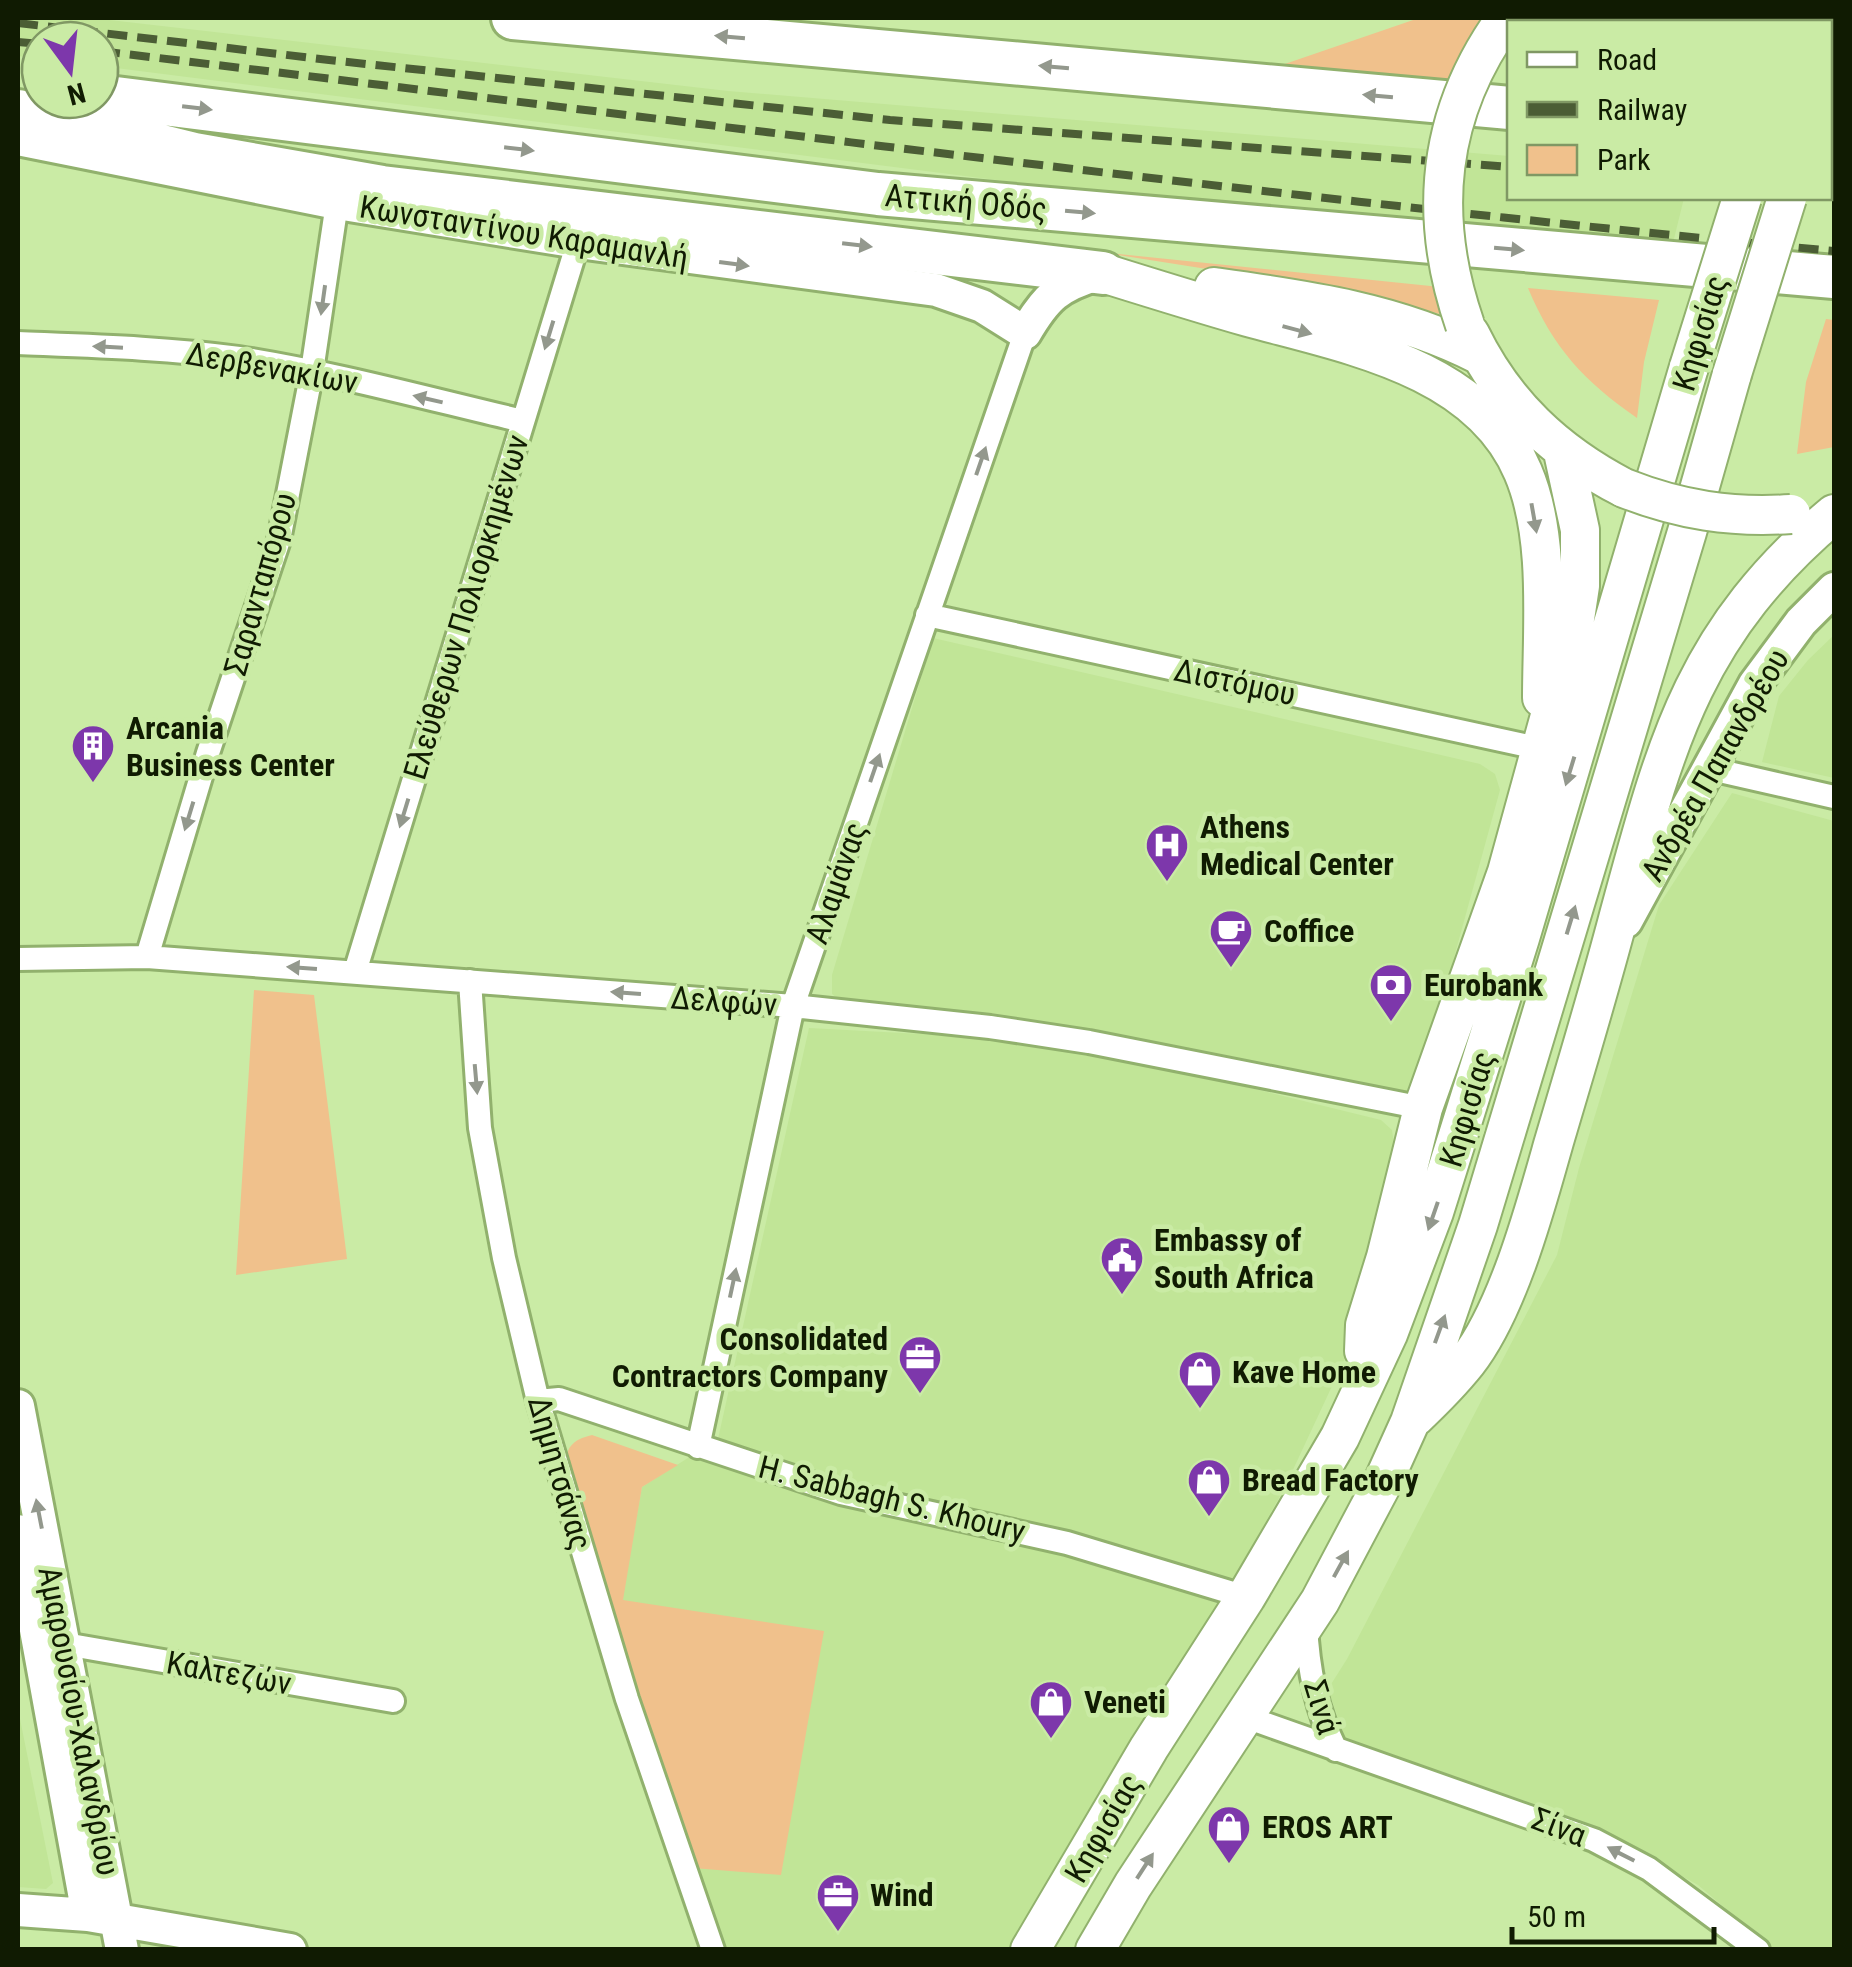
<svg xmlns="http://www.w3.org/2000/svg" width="1852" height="1967" viewBox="0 0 1852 1967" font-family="'Roboto Condensed',sans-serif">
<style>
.built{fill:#c1e597}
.green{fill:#f0c18c}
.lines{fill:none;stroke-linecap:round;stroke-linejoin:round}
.street-casing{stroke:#91b16d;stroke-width:28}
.secondary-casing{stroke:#91b16d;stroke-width:38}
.primary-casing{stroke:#91b16d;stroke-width:42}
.highway-casing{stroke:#91b16d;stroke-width:48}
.street{stroke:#fff;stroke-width:22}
.secondary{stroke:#fff;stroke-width:32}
.primary{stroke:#fff;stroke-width:38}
.highway{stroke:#fff;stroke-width:42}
.rail{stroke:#4b5d35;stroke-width:8;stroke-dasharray:20 10;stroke-linecap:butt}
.primary-bridge-casing{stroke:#91b16d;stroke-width:42;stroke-linecap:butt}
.primary-bridge{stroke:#fff;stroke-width:38}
.oneway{fill:#93988d}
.labels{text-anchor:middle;stroke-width:9;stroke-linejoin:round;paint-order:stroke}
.street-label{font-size:32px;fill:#101b02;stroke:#caeba5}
.poi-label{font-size:32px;font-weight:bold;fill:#101b02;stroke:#caeba5;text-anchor:start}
</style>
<rect width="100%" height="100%" fill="#caeba5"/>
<path class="built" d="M18,18h74l636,73 781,65 1,42h174l-12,49 -480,-42 -1092,-139v-26h-60v19l-22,-3z
M1834,635v143l-72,-16 17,-66 29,-36z
M933,638l547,126 15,10 5,16 -78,284 -14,18 -18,4 -296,-67 -248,-24 -14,-11v-19z
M1732,793l102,28v1128h-61l-75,-64 -115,-64 -196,-63 -41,-17 -18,-52 19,-30 210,-404 22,-87 80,-263z
M809,1028l206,11 191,38 175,43 11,10 3,21 -27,158 -84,180 -73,131 -203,329h-287l-28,-81 -71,-268 20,-113 76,-48z
M18,1709l35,174 -7,6 -28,-2z"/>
<path class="green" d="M1419,18l76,1 -36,72 -180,-25z
M1099,252l351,36 10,32 -82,-24z
M1528,288l131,12 -15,62 -7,56c-53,-37 -84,-70 -109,-130z
M1826,319l8,1v127l-37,7 9,-72z
M254,990l60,5 33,264 -111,16z
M592,1435l86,30 -36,22 -19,113 201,31 -43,244 -88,-7 -128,-401c1,-20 7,-27 27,-32z"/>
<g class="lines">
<g class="street-casing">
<path id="street" d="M18,343c73,3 148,5 221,15 96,15 190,41 284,63
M927,615l615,134
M1711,769l123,28
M147,957l61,-204 71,-213 33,-169 25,-168
M18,959l129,-2 646,49 197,21 99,15 334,66
M355,972l223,-730
M470,981l10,147 24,130 34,143 89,298 86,251
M538,1401l21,-2 282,94 226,50 179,54
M698,1447l95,-441 232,-673
M1306,1624c2,45 10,85 30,126
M65,1644l328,57
M1243,1716l351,124 55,29 109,81"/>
</g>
<g class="secondary-casing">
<path id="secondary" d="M18,139l319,64 241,39 358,48 46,16 43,27c21,-36 33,-47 73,-59
M1626,921l129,-237 46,-62 33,-33
M18,1406l104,544
M18,1531l70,384
M18,1910l70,5 202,35"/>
</g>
<g class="primary-casing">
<path id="primary" d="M1795,22l2,-4
M1830,55l4,-18
M1103,273c48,15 96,30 145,44 98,27 231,50 275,155 28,65 19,156 19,226
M1214,287c93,13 182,25 266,68
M1470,334c34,70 85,118 154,154
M1364,1351l1,-26 21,-68 37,-149 84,-236 66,-240 7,-46v-56l-17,-78
M1415,1417c18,-17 36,-35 52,-55 41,-53 68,-153 86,-217 22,-75 45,-150 65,-226 47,-172 73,-285 216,-405
M1030,1950l119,-202 97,-151 94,-160 48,-103 46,-122 86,-274 169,-571
M1095,1950l38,-65 187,-284 62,-117 28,-62 68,-197 209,-693 45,-158"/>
</g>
<g class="highway-casing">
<path id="highway" d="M513,18l997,90
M100,96l778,98 956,83
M18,111l176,43 188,33 721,86
M1830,137l4,1"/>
</g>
<use href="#street" class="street"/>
<use href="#secondary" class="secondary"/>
<use href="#primary" class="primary"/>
<use href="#highway" class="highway"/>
<path class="rail" d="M18,23l311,37 561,60 620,47
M18,42l22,2
M100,51c578,69 1155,145 1734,200
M1830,195l4,1"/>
<g class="primary-bridge-casing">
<path id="primary-bridge" d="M1465,325c-38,-110 -28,-212 41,-307
M1689,367l53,-169
M1732,374l55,-176
M1624,488c56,22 107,30 167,26"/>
</g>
<use href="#primary-bridge" class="primary-bridge"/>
</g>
<defs><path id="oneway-solid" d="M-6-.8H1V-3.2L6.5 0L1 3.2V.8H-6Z" transform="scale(2.5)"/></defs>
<g class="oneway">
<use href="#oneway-solid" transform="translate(730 37) rotate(-175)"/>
<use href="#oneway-solid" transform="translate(1054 67) rotate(-175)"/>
<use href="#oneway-solid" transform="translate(1378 96) rotate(-175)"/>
<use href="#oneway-solid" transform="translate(197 108) rotate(7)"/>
<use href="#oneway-solid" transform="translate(519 149) rotate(7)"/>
<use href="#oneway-solid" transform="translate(1080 212) rotate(5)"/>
<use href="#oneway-solid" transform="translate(857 245) rotate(7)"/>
<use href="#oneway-solid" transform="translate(1509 249) rotate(5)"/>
<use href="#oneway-solid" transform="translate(734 264) rotate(8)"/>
<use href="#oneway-solid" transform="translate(323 300) rotate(98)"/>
<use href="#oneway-solid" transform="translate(1297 330) rotate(15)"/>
<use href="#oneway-solid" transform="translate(549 335) rotate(107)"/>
<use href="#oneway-solid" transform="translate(108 347) rotate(-177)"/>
<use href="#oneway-solid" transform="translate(428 399) rotate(-167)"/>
<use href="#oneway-solid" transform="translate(981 461) rotate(-71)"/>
<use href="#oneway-solid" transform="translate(1534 518) rotate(80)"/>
<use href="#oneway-solid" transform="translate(875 768) rotate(-71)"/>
<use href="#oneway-solid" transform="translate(1570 771) rotate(107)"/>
<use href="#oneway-solid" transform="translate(404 813) rotate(107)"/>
<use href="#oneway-solid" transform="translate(189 816) rotate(107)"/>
<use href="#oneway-solid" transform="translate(1571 920) rotate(-73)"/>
<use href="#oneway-solid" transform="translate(302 968) rotate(-176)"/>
<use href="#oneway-solid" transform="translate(626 993) rotate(-176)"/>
<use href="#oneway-solid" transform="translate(476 1079) rotate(85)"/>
<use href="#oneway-solid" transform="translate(1433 1216) rotate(109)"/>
<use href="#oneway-solid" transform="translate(733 1283) rotate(-78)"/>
<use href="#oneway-solid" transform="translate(1440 1329) rotate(-70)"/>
<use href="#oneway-solid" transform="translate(39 1514) rotate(-101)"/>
<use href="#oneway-solid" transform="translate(1341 1564) rotate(-61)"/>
<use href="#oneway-solid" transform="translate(1621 1854) rotate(-153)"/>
<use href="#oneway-solid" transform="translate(1145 1866) rotate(-57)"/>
</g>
<defs>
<g id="building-pin" transform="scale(2.25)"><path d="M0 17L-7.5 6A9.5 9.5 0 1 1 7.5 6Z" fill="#7d37ab" stroke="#caeba5"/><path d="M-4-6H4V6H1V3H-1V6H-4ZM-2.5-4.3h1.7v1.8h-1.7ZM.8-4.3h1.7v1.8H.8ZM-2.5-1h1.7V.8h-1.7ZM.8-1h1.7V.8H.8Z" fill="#fff"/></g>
<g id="hospital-pin" transform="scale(2.25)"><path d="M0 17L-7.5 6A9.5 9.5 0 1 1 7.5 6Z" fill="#7d37ab" stroke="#caeba5"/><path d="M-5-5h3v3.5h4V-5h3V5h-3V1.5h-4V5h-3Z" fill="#fff"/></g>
<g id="cafe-pin" transform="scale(2.25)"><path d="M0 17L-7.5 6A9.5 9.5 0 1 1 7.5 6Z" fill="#7d37ab" stroke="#caeba5"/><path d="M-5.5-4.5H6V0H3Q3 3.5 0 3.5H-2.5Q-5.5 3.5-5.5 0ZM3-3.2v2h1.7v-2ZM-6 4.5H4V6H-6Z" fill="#fff"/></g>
<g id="bank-pin" transform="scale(2.25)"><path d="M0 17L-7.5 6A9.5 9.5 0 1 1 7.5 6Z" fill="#7d37ab" stroke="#caeba5"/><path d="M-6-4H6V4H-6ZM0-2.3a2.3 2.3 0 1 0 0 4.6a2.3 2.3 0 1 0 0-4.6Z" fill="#fff"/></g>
<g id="civic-pin" transform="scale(2.25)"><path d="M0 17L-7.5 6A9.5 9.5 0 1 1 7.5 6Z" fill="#7d37ab" stroke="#caeba5"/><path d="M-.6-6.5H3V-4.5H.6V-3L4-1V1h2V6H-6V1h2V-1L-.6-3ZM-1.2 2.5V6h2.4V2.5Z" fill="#fff"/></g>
<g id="office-pin" transform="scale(2.25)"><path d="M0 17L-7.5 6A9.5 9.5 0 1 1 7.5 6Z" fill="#7d37ab" stroke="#caeba5"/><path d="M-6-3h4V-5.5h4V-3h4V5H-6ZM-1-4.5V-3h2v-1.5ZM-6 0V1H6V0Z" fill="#fff"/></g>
<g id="shop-pin" transform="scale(2.25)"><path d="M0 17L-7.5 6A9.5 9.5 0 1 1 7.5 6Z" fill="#7d37ab" stroke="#caeba5"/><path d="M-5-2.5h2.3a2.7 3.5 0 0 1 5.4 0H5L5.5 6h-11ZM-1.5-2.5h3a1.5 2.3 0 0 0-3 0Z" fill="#fff"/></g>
</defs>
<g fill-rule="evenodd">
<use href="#building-pin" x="93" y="746"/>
<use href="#hospital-pin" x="1167" y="845"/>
<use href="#cafe-pin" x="1231" y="931"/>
<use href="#bank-pin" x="1391" y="985"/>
<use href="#civic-pin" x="1122" y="1258"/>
<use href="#office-pin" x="920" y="1357"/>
<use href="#shop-pin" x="1200" y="1372"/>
<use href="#shop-pin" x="1209" y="1480"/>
<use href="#shop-pin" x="1051" y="1702"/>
<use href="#shop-pin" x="1229" y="1827"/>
<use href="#office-pin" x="838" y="1895"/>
</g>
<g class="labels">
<g class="street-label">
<text transform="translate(966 202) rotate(5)" y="11">Αττική Οδός</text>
<text transform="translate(524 232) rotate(9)" y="11">Κωνσταντίνου Καραμανλή</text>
<text transform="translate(1700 333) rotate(-73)" y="11">Κηφισίας</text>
<text transform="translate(272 368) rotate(10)" y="11">Δερβενακίων</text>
<text transform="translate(260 584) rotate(-74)" y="11">Σαρανταπόρου</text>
<text transform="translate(466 607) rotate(-73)" y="11">Ελεύθερων Πολιορκημένων</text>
<text transform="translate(1235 682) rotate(12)" y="11">Διστόμου</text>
<text transform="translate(1715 765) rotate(-60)" y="11">Ανδρέα Παπανδρέου</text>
<text transform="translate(836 883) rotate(-71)" y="11">Αλαμάνας</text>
<text transform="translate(724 1001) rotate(4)" y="11">Δελφών</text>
<text transform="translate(1467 1109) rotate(-73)" y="11">Κηφισίας</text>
<text transform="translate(560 1473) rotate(74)" y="11">Δημητσάνας</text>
<text transform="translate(892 1499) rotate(14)" y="11">H. Sabbagh S. Khoury</text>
<text transform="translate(229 1673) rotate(10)" y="11">Καλτεζών</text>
<text transform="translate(1322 1707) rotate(73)" y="11">Σινά</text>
<text transform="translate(79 1721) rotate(79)" y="11">Αμαρουσίου-Χαλανδρίου</text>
<text transform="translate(1559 1827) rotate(21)" y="11">Σίνα</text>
<text transform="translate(1103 1828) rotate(-60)" y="11">Κηφισίας</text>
</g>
<g class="poi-label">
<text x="126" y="739">Arcania<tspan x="126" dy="37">Business Center</tspan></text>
<text x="1200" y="838">Athens<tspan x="1200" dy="37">Medical Center</tspan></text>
<text x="1264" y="942">Coffice</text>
<text x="1424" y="996">Eurobank</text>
<text x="1154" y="1251">Embassy of<tspan x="1154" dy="37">South Africa</tspan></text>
<text x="888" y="1350" text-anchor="end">Consolidated<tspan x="888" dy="37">Contractors Company</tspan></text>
<text x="1232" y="1383">Kave Home</text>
<text x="1242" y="1491">Bread Factory</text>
<text x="1084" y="1713">Veneti</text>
<text x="1262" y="1838">EROS ART</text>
<text x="870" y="1906">Wind</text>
</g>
</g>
<rect width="1852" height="1967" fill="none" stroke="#101b02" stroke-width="40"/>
<rect x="1507" y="20" width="325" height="180" fill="#caeba5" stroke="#809864" stroke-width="2.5"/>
<rect x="1527" y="52" width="50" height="15" fill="#ffffff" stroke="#809864" stroke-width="2.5"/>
<text x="1597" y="70" font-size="30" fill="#101b02">Road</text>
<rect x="1527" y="102" width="50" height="15" fill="#4b5d35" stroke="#809864" stroke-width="2.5"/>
<text x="1597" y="120" font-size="30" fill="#101b02">Railway</text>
<rect x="1527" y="145" width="50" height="30" fill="#f0c18c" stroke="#809864" stroke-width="2.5"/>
<text x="1597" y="170" font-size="30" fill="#101b02">Park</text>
<g transform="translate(70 70) rotate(165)"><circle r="48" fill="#caeba5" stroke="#809864" stroke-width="2.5"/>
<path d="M0-8L18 38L0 25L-18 38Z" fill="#7d37ab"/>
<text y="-15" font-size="28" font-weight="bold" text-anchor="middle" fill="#101b02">N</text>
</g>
<path d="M1512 1927v15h202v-15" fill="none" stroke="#101b02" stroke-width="5"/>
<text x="1527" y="1927" font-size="30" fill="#101b02" stroke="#caeba5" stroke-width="8" paint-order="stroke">50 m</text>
</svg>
